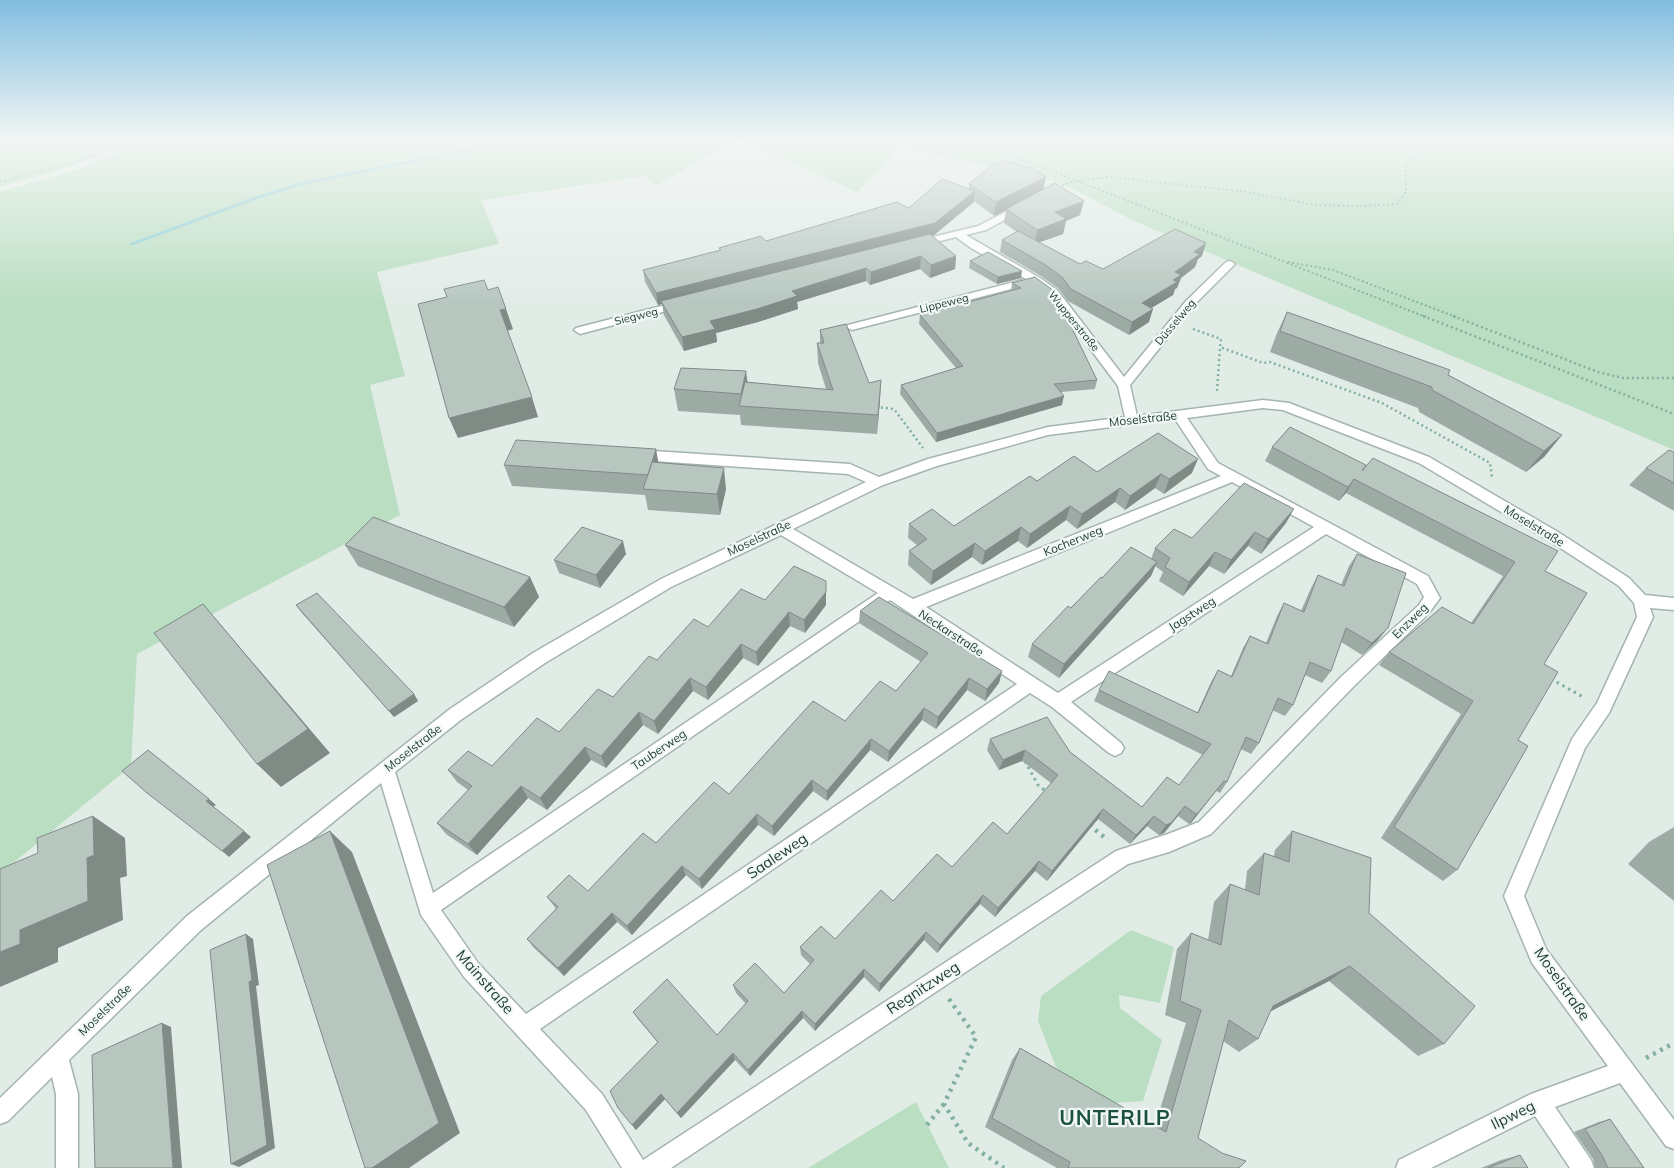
<svg xmlns="http://www.w3.org/2000/svg" width="1674" height="1168" viewBox="0 0 1674 1168" font-family="Mulish,sans-serif">
<style>
.green{fill:#badec2}
.lines{fill:none;stroke-linecap:round;stroke-linejoin:round}
.stream{fill:#88cbd3;fill-rule:evenodd}
.minor-casing{stroke:#a4b4ae;stroke-width:3}
.path-far3{stroke:#81b19f;stroke-width:2;stroke-dasharray:2 2.5;stroke-linecap:butt}
.path-far2{stroke:#81b19f;stroke-width:2.5;stroke-dasharray:2 3;stroke-linecap:butt}
.path-far1{stroke:#81b19f;stroke-width:3;stroke-dasharray:2.5 4;stroke-linecap:butt}
.path{stroke:#81b19f;stroke-width:4.5;stroke-dasharray:3 5;stroke-linecap:butt}
.minor{fill:#fff;fill-rule:evenodd}
.wall{fill:#9daba5}
.shaded-wall{fill:#808b86}
.building{fill:#b7c7c0;stroke:#808b86}
.labels{text-anchor:middle;stroke-width:4.5;stroke-linejoin:round;paint-order:stroke}
.far-street-label{font-size:11px;fill:#213e35;stroke:#f2f9f5}
.street-label{font-size:12px;fill:#213e35;stroke:#f2f9f5}
.near-street-label{font-size:15px;fill:#213e35;stroke:#f2f9f5}
.near-district-label{font-size:21px;font-weight:bold;letter-spacing:1px;fill:#1c5041;stroke:#f2f9f5}
</style>
<rect width="100%" height="100%" fill="#e2ece7"/>
<path class="green" d="M0,140h737l-81,45 -11,-9 -164,24 18,44 -122,28 28,104 -35,9 30,130 -263,139 -6,112 -131,108v-682l79,-23 50,-22 2,-6 -61,26 -70,20z
M740,140h934v310l-542,-230 -55,-29 -26,-11 -150,-33 -44,45z
M1131,930l43,17 -14,56 -41,-8 1,13 42,32 -19,61 -33,2 -35,-17 -19,-19 -18,-46 3,-25z
M916,1102l33,66h-141z"/>
<g class="lines">
<path class="stream" d="M507,140h25l-25,4 -205,41 -44,14 -125,46 -5,-1 126,-47 45,-14z"/>
<g class="minor-casing">
<path id="minor" d="M1023,203l4,1v4l-41,22 -20,5 74,43 18,13 66,86 62,-76 40,-39 4,-1 5,3 -41,41 -64,80 7,31 126,-16 26,3 140,54 129,75 71,46 16,17 29,3v12l-24,-2 3,9 -44,96 -24,35 -61,148 22,53 128,171v29l-8,-3 -46,-63 -65,24 36,53 3,8h-24l-35,-52 -104,52h-35l3,-8 132,-66 77,-28 -76,-103 -28,-67 68,-157 25,-36 40,-86 -3,-14 -15,-17 -71,-46 -129,-77 -136,-53 -20,-2 -76,10 31,45 210,113 12,22 -11,15 -76,74 -142,147 -42,18 -41,12 -457,304h-49l-36,-58 -122,-133 -43,-62 -40,-132 -180,147 -132,130 9,34v74h-22v-74l-4,-17 -44,44 -8,3v-26l187,-182 263,-207 83,-56 128,-74 205,-97 -18,-8 -210,-14 -5,-2 -2,-3 2,-3 5,-2 212,14 29,13 49,-18 120,-32 77,-10 -7,-31 -68,-91 -16,-12 -182,47 -6,-3 2,-2 178,-46 -55,-31 -15,-11 -40,10 -5,-3 1,-2 66,-16zM1175,419l33,50 13,7 -308,123 -120,-70 90,-44 54,-19 111,-31zM1232,482l82,45 -256,166 -132,-86zM1326,534l91,50 7,13 -5,8 -78,72 -142,145 -31,12 -52,17 -473,309 -41,-66 -62,-65 490,-336 22,14 57,46 6,3 6,-3 3,-5 -3,-5 -50,-41zM781,535l97,58 -445,300 -38,-121 67,-53 83,-56 126,-76zM890,600l127,84 -491,330 -48,-51 -37,-53z
M681,301l4,1 2,2 -2,2 -105,28 -6,-4 2,-2z"/>
</g>
<path class="path-far3" d="M972,140l454,177
M0,182l76,-20 63,-22
M1062,186l8,-4 39,-5 137,15 69,13 46,1 36,-2 9,-12v-29l19,-15 75,-4 22,-4
M1288,262l45,8 123,47"/>
<path class="path-far2" d="M1423,316l251,98
M1453,316l145,56 25,6h51
M1193,329l28,10 -1,8 43,16 7,-1 112,41 108,60 2,15
M1217,391l3,-44
M876,407l18,2 29,39"/>
<path class="path-far1" d="M1551,679l34,19
M1025,761l13,24 9,7"/>
<path class="path" d="M1089,825l19,15
M949,999l27,38 -32,67 24,39 36,25
M1646,1058l28,-15
M927,1125l17,-21"/>
<use href="#minor" class="minor"/>
</g>
<path class="wall" d="M969,184l74,5 37,26 -14,6 -3,13 -24,8 41,22 23,5 99,-13 -4,3 -3,8 -14,11 -4,10 -2,1 -2,6 -22,13 -2,14 -20,13 -61,-34 -9,-12 -18,-13 -41,-24 2,-12 15,-8 -13,-9 2,-13 -12,6 -20,-15v1l-40,33 -2,1 24,20 -1,13 -25,9 -10,-9 -50,16 -4,-4 -69,21 1,7 -40,13 -42,11 1,9 -33,9 -20,-36 -2,-11 -4,1 -13,-23 -2,-12 77,-19 -1,-3 47,-7 143,-33 60,-20z
M970,261l51,17 -24,6 -28,-16z
M1035,277l62,103 -2,9 -34,3 1,13 -126,37 -36,-48 1,-9 55,-17 -37,-44 1,-9 91,-24 1,-8z
M1287,312l161,63 114,60 -18,22 -18,15 -107,-60 -1,-4 -148,-56 7,-19z
M820,330l49,53 11,17 -3,34 -136,-9 -1,-10 -62,-4 -4,-22 73,-7 79,7 -8,-26 -1,-20h3z
M1290,427l255,144 -1,93 -26,76 -61,130 -14,11 -62,-43 80,-124 -82,-49 10,-13 82,-29 32,-47 -157,-83 -7,8 -74,-40 7,-14z
M1674,452v59l-45,-26 17,-17z
M659,462l67,27 -6,26 -72,-5 -3,-15 -133,-9 -8,-21z
M1097,472l95,1 -28,21 -9,-6 -30,22 -10,-8 -38,27 -11,-9 -39,28 -9,-7 -36,24 -10,-8 -41,28 -23,-20 1,-14 8,-6 -9,-7 1,-14 45,2 83,-45z
M1286,523l-25,31 -13,-8 -24,28 -15,-8 -26,30 -24,-15 4,-9 -8,-6 -4,10 -92,102 -31,-21 4,-13 70,-66 49,-19 4,-11 37,-10z
M345,545l185,32 9,20 -25,30 -156,-61z
M626,554l-26,34 -41,-15 -5,-13z
M1357,554l21,86 -16,15 -21,-13 -10,29 -9,12 -17,-8 -12,30 -8,11 -13,-6 -13,33 -8,11 -10,-5 -14,33 -7,11 -4,-2 -25,32 -2,1 -11,-8 -14,17 -5,2 -12,-9 -17,18 -32,-25 -51,62 -12,-10 -40,46 -15,-13 -43,49 -13,-13 -45,52 -15,-15 -49,54 -12,-13 -53,58 -15,-16 -54,58 -16,-19 -29,31 -4,-5 26,-82 -20,-24 -5,-7 84,23 29,-31 -10,-11 -3,-8 51,8 26,-29 -9,-9 -1,-8 35,-8 58,-38 59,-34 55,-33 44,-51 -29,-22 -23,9 -12,-20 3,-11 80,13 72,55 37,-22 24,-30 -109,-54 5,-11 98,23 14,-31 7,-12 13,6 12,-28 7,-12 16,7 11,-27 7,-13 17,8 10,-23 7,-13 23,10 8,-19z
M765,600l61,5 -21,28 -15,-7 -32,40 -15,-8 -35,42 -15,-9 -35,43 -15,-9 -37,43 -15,-8 -44,50 -19,-12 -51,57 -31,-21 -9,-11 31,-33 -11,-8 -9,-12 44,-4 67,-34 54,-35 44,-37z
M296,605l118,89 4,7 -24,16 -93,-105z
M860,611l142,60 -3,12 -14,18 -18,-11 -31,39 -14,-9 -34,42 -18,-12 -43,51 -14,-10 -39,45 -16,-11 -56,64 -16,-14 -54,60 -15,-13 -53,54 -30,-28 -7,-9 29,-30 -2,-3 -7,-9 41,-6 68,-48 73,-49 116,-73 51,-30 25,-29 -62,-39z
M1674,827v74l-46,-37 21,-22z
M1292,831l77,82 75,131 -26,12 -89,-75 -59,30 -12,28 -19,13 -16,-11 -25,97 41,30h-182l-72,-41 27,-67 8,-12 135,78 31,-103 -21,-8 12,-66 14,-16 17,7 6,-38 16,-18 15,6 2,-19 17,-18 10,3 1,-6z
M1610,1119l34,49h-49l-2,-9 -19,-27 25,-10z
M1520,1155l8,13h-47l20,-8z"/>
<path class="shaded-wall" d="M1046,177l-3,14 -37,18v1l-12,6 2,-14z
M975,191l-1,11 -40,33 -271,69 -2,-3 1,3 -4,1 -2,-12z
M1084,201l-4,14 -14,6 -3,13 -28,10 2,-14 18,-18z
M1206,243l-4,13 -4,3 -3,8 -14,11 -4,10 -2,1 -2,6 -35,21 4,-13 52,-51z
M921,256l-1,13 -50,16 1,-13z
M956,256l-1,13 -25,9 1,-13z
M866,268v13l-69,21 1,7 -40,13 -42,11 1,9 -33,9 -2,-14 28,-16 82,-30z
M1022,271l-1,7 -24,6 1,-7z
M506,309l7,20 -6,2 -7,-21z
M1153,309l-4,13 -20,13 3,-13z
M746,371l3,22 -7,13 -1,-12z
M881,380l-1,20 -3,34 1,-19z
M1064,396l-2,9 -126,37 1,-9z
M532,397l6,20 -80,21 -9,-20z
M1562,435l-18,22 -18,15 18,-21z
M656,449l4,22 -12,4z
M1198,459l-6,14 -28,21 5,-15z
M724,468l2,21 -6,26 -3,-21z
M1161,474l-6,14 -30,22 5,-14z
M1354,479l-8,14 -7,8 9,-14z
M1120,488l-5,14 -38,27 5,-15z
M1070,506l-4,14 -39,28 3,-14z
M1294,509l-8,14 -25,31 7,-15z
M1021,527l-3,14 -36,24 3,-14z
M1255,532l-7,14 -24,28 7,-14z
M623,541l3,13 -26,34 -4,-13z
M975,543l-3,14 -41,28 2,-14z
M1215,552l-6,14 -26,30 6,-14z
M1157,562l-6,14 -92,102 5,-14z
M530,577l9,20 -25,30 -10,-20z
M826,581v24l-21,28 -1,-13z
M203,604l127,149 -49,34 -24,-23z
M789,612l1,14 -32,40 -2,-14z
M1388,628l-10,12 -16,15 10,-12z
M741,644l2,14 -35,42 -2,-13z
M1002,671l-3,12 -14,18 2,-12z
M690,678l3,13 -35,43 -4,-13z
M969,678l-2,12 -31,39 2,-12z
M414,694l4,7 -24,16 -5,-6z
M924,708l-2,12 -34,42 1,-11z
M639,712l4,13 -37,43 -5,-12z
M871,739l-1,11 -43,51v-10z
M585,747l6,13 -44,50 -7,-12z
M1025,750l-3,11 -23,9 4,-10z
M812,780l1,11 -39,45 -2,-10z
M1224,781l-33,42 -2,1 7,-10z
M521,786l7,12 -51,57 -9,-11z
M209,799l7,6 -3,2 -7,-6z
M1185,806l-7,10 -14,17 -5,2 7,-10z
M1103,809l-5,10 -51,62 5,-10z
M757,814l1,11 -56,64 -3,-10z
M93,816l32,22 2,38 -7,2 3,42 -65,28v14l-58,25v-35l20,-22 67,-72z
M1154,816l-7,10 -17,18 6,-9z
M244,831l7,6 -22,20 -7,-6z
M330,831l22,21 108,281 -51,35h-37z
M1039,861l-4,10 -40,46 3,-9z
M682,866l4,9 -54,60 -5,-9z
M983,895l-3,9 -43,49 3,-8z
M612,913l5,9 -53,54 -6,-8z
M926,932l-2,8 -45,52 1,-8z
M246,934l7,5 6,46 -3,1 19,162 -36,19 -8,-3 18,-182z
M1350,966l-21,15 -75,39 19,-14z
M864,969v8l-49,54v-7z
M802,1011l1,7 -53,58 -2,-6z
M162,1023l9,4 11,141h-9z
M733,1053l2,7 -54,58 -4,-5z
M661,1094l4,5 -29,31 -4,-5z"/>
<path class="building" d="M1004,160l22,7 2,-1 18,11 -50,25 -27,-18 26,-21 3,1z
M942,179l33,12 -40,32 -279,70 -13,-23 78,-20 -2,-2 42,-12 5,5 131,-39 12,6z
M1055,183l29,18 -29,11 11,7 -29,11 -31,-21z
M1175,229l31,14 -12,9 6,2 -25,18 6,3 -8,5 4,2 -35,21 11,6 -21,13 -61,-33 -9,-12 -18,-13 -42,-24 16,-9 62,33 6,-3 17,8z
M930,234l26,22 -25,9 -10,-9 -50,16 -5,-4 -74,23 5,5 -40,13 -47,12 5,8 -33,8 -21,-36z
M988,252l34,19 -24,6 -28,-16z
M1035,277l19,14 43,89 -43,4 10,12 -127,37 -36,-48 62,-19 -43,-51 101,-27 -9,-5z
M484,280l4,10 10,-3 8,22 -6,1 32,87 -83,21 -31,-114 29,-7 -3,-8z
M1287,312l163,58 -2,5 114,60 -18,16 -112,-61v-3l-152,-56z
M846,324l23,59 12,-3 -3,35 -139,-9 6,-24 88,8 -16,-47h7l-4,-13z
M681,368l65,3 -5,23 -67,-5z
M1290,427l76,38 -4,6 11,-13 185,93 -13,20 42,22 -43,71 14,8 -40,68 10,6 -71,124 -63,-43 79,-126 -84,-49 53,-45 31,17 42,-62 -161,-83 -6,8 -76,-40z
M1158,433l40,26 -29,20 -8,-5 -31,22 -10,-8 -38,26 -12,-8 -40,28 -9,-7 -36,24 -10,-8 -42,28 -24,-20 18,-12 -18,-15 23,-15 22,17 76,-50 7,5 37,-25 23,16z
M516,440l140,9 -8,26 -144,-10z
M1669,450l5,2v31l-28,-15z
M652,462l72,6 -7,26 -74,-5z
M1244,483l50,26 -26,30 -13,-7 -24,28 -16,-8 -26,30 -24,-15 5,-9 -15,-10 19,-19 18,9z
M373,517l157,60 -26,30 -159,-62z
M582,527l41,14 -27,34 -42,-15z
M1131,547l26,15 -93,102 -32,-20 36,-38 3,2 30,-31 1,1z
M1357,554l49,19 -18,55 -16,15 -26,-15 -15,43 -21,-9 -17,43 -15,-7 -19,45 -13,-6 -19,45 -3,-1 -26,32 -2,1 -11,-8 -14,17 -5,2 -12,-9 -18,19 -33,-26 -51,62 -13,-10 -41,47 -15,-13 -43,50 -14,-13 -46,52 -16,-15 -49,55 -13,-13 -54,59 -15,-17 -56,60 -16,-19 -29,31 -14,-17 -8,-17 48,-49 -25,-30 34,-33 50,56 31,-34 -15,-16 22,-22 29,30 30,-33 -14,-13 21,-21 14,13 46,-49 12,11 44,-47 15,13 41,-45 14,12 51,-59 -33,-25 -22,10 -13,-21 57,-22 23,35 72,55 25,-30 12,8 32,-41 -112,-54 10,-19 89,42 20,-43 14,7 18,-41 18,8 16,-41 20,9 14,-37 26,11z
M794,566l32,15v11l-22,28 -15,-8 -33,40 -15,-8 -35,43 -16,-9 -36,43 -15,-9 -38,44 -16,-9 -45,51 -19,-12 -53,58 -31,-21 35,-37 -24,-16 20,-19 24,15 45,-48 22,14 39,-43 15,8 36,-41 8,4 37,-41 14,8 33,-38 24,11z
M317,593l97,101 -25,17 -93,-106z
M879,597l123,74 -15,18 -18,-11 -31,39 -14,-9 -35,43 -18,-12 -44,52 -15,-11 -40,46 -15,-12 -58,65 -17,-13 -55,60 -15,-13 -54,55 -31,-29 31,-32 -11,-10 22,-22 19,16 55,-58 13,10 58,-61 15,12 84,-93 32,20 35,-40 16,10 32,-38 -68,-42z
M203,604l105,125 -51,35 -103,-131z
M148,750l61,49 -3,2 38,30 -22,20 -75,-58 -25,-22z
M93,816l1,39 -7,3 1,43 -68,29v14l-20,8v-83l38,-16 -1,-15z
M330,831l109,292 -67,45h-7l-98,-303z
M1292,831l79,27 -2,55 106,93 -31,38 -94,-78 -77,40 -15,33 -29,-19 -31,118 24,15 24,8 -7,7h-171l2,-6 -78,-44 28,-70 146,84 35,-122 -21,-9 11,-68 30,12 9,-61 29,11 5,-42 25,9z
M246,934l6,46 -3,2 18,163 -36,19 -21,-214z
M162,1023l11,145h-78l-3,-113z
M1610,1119l34,49h-36l-5,-11 -18,-28z
M1520,1155l8,13h-40z"/>
<linearGradient id="sky" x2="0" y2="1"><stop stop-color="#81bde0"/><stop offset="0.46" stop-color="#f2f6f4"/><stop offset="1" stop-color="#f2f6f4" stop-opacity="0"/></linearGradient>
<rect width="1674" height="304" fill="url(#sky)"/>
<g class="labels">
<g class="far-street-label">
<text transform="translate(944 303) rotate(-14)" y="4">Lippeweg</text>
<text transform="translate(636 316) rotate(-14)" y="4">Siegweg</text>
<text transform="translate(1074 321) rotate(51)" y="4">Wupperstraße</text>
<text transform="translate(1175 322) rotate(-50)" y="4">Düsselweg</text>
</g>
<g class="street-label">
<text transform="translate(1143 419) rotate(-6)" y="4">Moselstraße</text>
<text transform="translate(1534 526) rotate(31)" y="4">Moselstraße</text>
<text transform="translate(759 538) rotate(-25)" y="4">Moselstraße</text>
<text transform="translate(1073 541) rotate(-22)" y="4">Kocherweg</text>
<text transform="translate(1192 614) rotate(-33)" y="4">Jagstweg</text>
<text transform="translate(1410 621) rotate(-45)" y="4">Enzweg</text>
<text transform="translate(951 633) rotate(33)" y="4">Neckarstraße</text>
<text transform="translate(413 748) rotate(-38)" y="4">Moselstraße</text>
<text transform="translate(659 750) rotate(-34)" y="4">Tauberweg</text>
<text transform="translate(105 1010) rotate(-44)" y="4">Moselstraße</text>
</g>
<g class="near-street-label">
<text transform="translate(777 856) rotate(-34)" y="5">Saaleweg</text>
<text transform="translate(485 982) rotate(49)" y="5">Mainstraße</text>
<text transform="translate(1562 984) rotate(55)" y="5">Moselstraße</text>
<text transform="translate(923 988) rotate(-33)" y="5">Regnitzweg</text>
<text transform="translate(1513 1115) rotate(-26)" y="5">Ilpweg</text>
</g>
<g class="near-district-label">
<text x="1115" y="1125">UNTERILP</text>
</g>
</g>
</svg>
